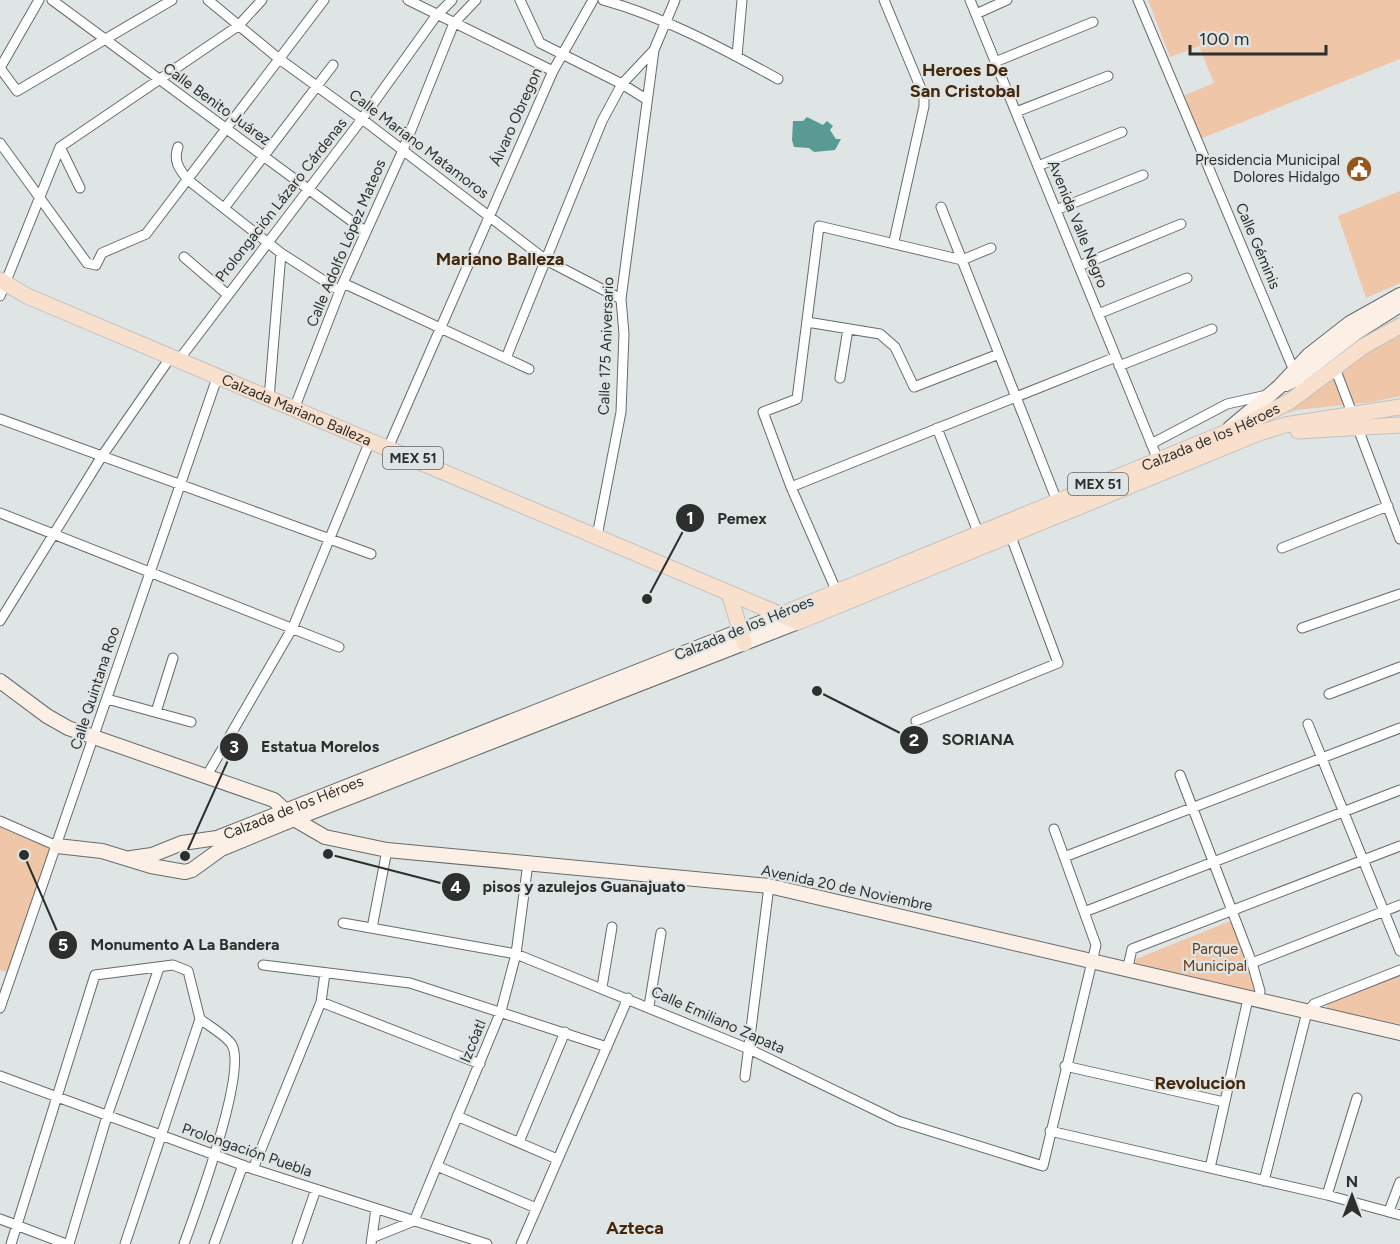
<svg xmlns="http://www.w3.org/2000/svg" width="1400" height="1244" viewBox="0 0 1400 1244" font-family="Figtree,sans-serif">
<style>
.green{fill:#efc6a7}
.water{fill:#599b92}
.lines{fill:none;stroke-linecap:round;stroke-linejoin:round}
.street-casing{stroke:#676b6b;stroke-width:11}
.secondary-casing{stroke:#676b6b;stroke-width:16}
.primary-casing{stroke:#c0c1c1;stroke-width:17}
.street{stroke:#fff;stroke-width:9}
.secondary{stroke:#fcf0e6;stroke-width:14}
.primary{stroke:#f9e0cd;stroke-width:15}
.labels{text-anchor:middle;stroke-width:4.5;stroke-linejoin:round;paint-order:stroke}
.shield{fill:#dfe5e4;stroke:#626665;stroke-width:1.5}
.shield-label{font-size:14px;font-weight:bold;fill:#2d2f2f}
.street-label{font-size:15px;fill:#2d2f2f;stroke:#dfe5e4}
.poi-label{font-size:15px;fill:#2d2f2f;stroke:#dfe5e4;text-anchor:end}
.park-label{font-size:15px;fill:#683d17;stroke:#dfe5e4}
.quarter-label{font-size:18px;font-weight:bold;fill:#45270b;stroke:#dfe5e4}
.leader{fill:none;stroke:#2d2f2f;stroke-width:2}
.callout-dot{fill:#2d2f2f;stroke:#dfe5e4;stroke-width:2}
.mark-label{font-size:18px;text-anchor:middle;font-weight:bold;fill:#fff}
.callout-label{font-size:16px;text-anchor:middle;font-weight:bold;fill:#2d2f2f;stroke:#dfe5e4;stroke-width:4.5;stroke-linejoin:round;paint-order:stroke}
</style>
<rect width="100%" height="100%" fill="#dfe5e4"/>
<path class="green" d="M1148,0h252v59l-200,80 -17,-43 31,-13 -15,-37 -29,11z
M1400,191v92l-34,15 -28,-82z
M1400,330v66l-28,6 -75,8 -47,15z
M0,827l51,20 -44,125 -7,-2z
M1230,921l26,63 -1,11 -122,-27 3,-9z
M1400,975v49l-73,-15v-5z"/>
<path class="water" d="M807,117l16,8 4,-4 6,5 -3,4 6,9h5l-6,11 -21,2 -5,-4 -15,-1 -2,-7 1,-19h10z"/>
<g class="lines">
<g class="street-casing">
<path id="street" d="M39,0l-39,68 17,23 155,-91
M52,0l313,231
M208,0l70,58 84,61 184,141 75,39
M408,0l145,71
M520,0l20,43 82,41 24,15
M603,0c61,17 119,48 175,79
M884,0l40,96v10l-30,135
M970,0l188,460
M1138,0l165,392
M976,14l31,-14
M737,56l5,-56
M995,62l98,-40
M1016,112l92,-36
M0,143l87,120 9,2 6,-12 44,-19 178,-234
M60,147l20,41
M178,147c-5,14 1,22 10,33l93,73 59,38
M1038,166l84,-34
M225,207l108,-142
M941,207l116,294
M1056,210l87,-35
M184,257l44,38
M1079,266l102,-42
M343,283l186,86
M0,296l60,-149 178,-121 24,-26
M1098,314l89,-36
M807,322l73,12 15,13 19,40 85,-33
M506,358l96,-237 20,-37 32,-34 21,-50
M178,361l184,-242 74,-103 16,-16
M1119,366l93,-37
M1335,368l65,171
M840,378l8,-49
M269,399l12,-146
M294,409l49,-126 60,-133 51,-127 22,-23
M0,419l371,135
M937,428l41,104
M1151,444l76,-40 40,-9
M388,448l165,-377 40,-71
M791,487l325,-130
M0,513l339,134
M597,536l24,-124 3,-78 -3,-35 33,-249
M1282,548l106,-42
M836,590l-45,-103 -28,-75 34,-13 22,-173 143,34 29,-12
M0,621l102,-165 68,-98
M1302,628l98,-34
M1329,694l71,-27
M107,699l84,23
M156,712l17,-54
M916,721l142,-58 -48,-129
M1308,724l92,227
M1180,775l72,188 8,28 -2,10
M206,777l87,-150 77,-186
M0,821l57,25
M1064,857l336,-129
M1084,912l316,-122
M343,923l173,31 233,95 149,72 145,45 53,-221 -42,-116
M372,928l15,-78
M1252,963l148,-58
M263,965l147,18 197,64
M1127,971l5,-22 268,-103
M602,987l10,-60
M321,1002l159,62
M649,1006l12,-73
M0,1008l217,-630
M1065,1066l159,36
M0,1076l253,93 234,75
M745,1077l24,-191
M457,1116l100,43
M1050,1131l277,64 73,20
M519,1142l46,-110
M437,1166l99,42
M1210,1168l38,-169
M253,1169l68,-167 4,-29
M1264,1181l43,-169 7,-8 86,-34
M1327,1195l30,-97
M1389,1211l11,-29
M0,1219l66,25
M374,1237l40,-16 87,-210 15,-57 12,-91
M11,1244l84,-269 78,-10 15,6 12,48 -75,225
M69,1244l38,-128 52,-148
M184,1244c12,-33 63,-171 48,-199 -5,-9 -23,-19 -32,-26
M214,1244l29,-79
M297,1244l19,-55
M371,1244l5,-35
M521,1244l107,-246"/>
</g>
<g class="secondary-casing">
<g id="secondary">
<path d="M1286,384l11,-6 60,-46 43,-27"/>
<path d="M1230,428l49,-41 30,-32 41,-32 50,-28"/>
<path d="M0,681l47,35 21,12 206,72 20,19 31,18 62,13 382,36 631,147"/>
<path d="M57,846l45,5 49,15 34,6 7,-2 29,-21 73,-30 504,-197"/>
<path id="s1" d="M131,858l21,-3 30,-12 35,-5 563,-223"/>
</g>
</g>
<g class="primary-casing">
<g id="primary">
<path id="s2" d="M0,280l27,16 771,326 461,-189 26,-8 115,-18"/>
<path d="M1298,431l102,-6"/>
<path d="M729,593l15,50"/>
<path id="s3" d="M780,615l464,-190 45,-23 75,-56 36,-20"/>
</g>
</g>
<use href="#street" class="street"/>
<use href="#secondary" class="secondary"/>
<use href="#primary" class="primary"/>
</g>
<defs>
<g id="civic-disc" transform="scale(1.35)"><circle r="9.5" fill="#95571b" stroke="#dfe5e4"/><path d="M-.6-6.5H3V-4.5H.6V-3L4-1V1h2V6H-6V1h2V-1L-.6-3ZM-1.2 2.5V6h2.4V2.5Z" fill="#fff"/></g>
</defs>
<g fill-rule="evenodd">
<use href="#civic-disc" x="1359" y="169"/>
</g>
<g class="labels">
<g class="shield">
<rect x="383" y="447" width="60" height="22" rx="4.5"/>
<rect x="1068" y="473" width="60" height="22" rx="4.5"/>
</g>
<g class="shield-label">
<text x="413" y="463">MEX 51</text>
<text x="1098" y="489">MEX 51</text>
</g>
<g class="street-label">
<text transform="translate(217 104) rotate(36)" y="5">Calle Benito Juárez</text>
<text transform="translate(516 117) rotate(-66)" y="5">Álvaro Obregon</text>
<text transform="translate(419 144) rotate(37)" y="5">Calle Mariano Matamoros</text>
<text transform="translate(281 200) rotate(-52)" y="5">Prolongación Lázaro Cárdenas</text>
<text transform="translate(1078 224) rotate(68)" y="5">Avenida Valle Negro</text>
<text transform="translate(346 243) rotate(-67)" y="5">Calle Adolfo López Mateos</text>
<text transform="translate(1258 246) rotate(67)" y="5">Calle Géminis</text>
<text transform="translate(606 346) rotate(-88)" y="5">Calle 175 Aniversario</text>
<text dy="5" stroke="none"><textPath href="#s2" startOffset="324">Calzada Mariano Balleza</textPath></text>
<text dy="5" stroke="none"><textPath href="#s3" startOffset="466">Calzada de los Héroes</textPath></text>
<text transform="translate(744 628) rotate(-22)" y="5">Calzada de los Héroes</text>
<text transform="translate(95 688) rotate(-72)" y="5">Calle Quintana Roo</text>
<text dy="5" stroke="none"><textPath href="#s1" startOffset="171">Calzada de los Héroes</textPath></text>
<text transform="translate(847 888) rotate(12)" y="5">Avenida 20 de Noviembre</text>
<text transform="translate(718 1020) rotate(24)" y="5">Calle Emiliano Zapata</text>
<text transform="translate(473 1041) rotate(-68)" y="5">Izcóatl</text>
<text transform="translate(247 1150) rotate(19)" y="5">Prolongación Puebla</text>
</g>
<g class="poi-label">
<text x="1340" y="165">Presidencia Municipal<tspan x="1340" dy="17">Dolores Hidalgo</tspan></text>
</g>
<g class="park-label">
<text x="1215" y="954">Parque<tspan x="1215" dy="17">Municipal</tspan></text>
</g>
<g class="quarter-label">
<text x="965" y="76">Heroes De<tspan x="965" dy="21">San Cristobal</tspan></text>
<text x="500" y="265">Mariano Balleza</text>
<text x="1200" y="1089">Revolucion</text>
<text x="635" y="1234">Azteca</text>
</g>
</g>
<path class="leader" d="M647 599L690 518M817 691L914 740M185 856L234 747M328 854L456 887M24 855L63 945"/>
<g class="callout-dot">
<circle cx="647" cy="599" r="6"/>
<circle cx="817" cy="691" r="6"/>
<circle cx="185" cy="856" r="6"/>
<circle cx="328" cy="854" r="6"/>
<circle cx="24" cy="855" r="6"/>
<circle cx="690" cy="518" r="15"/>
<circle cx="914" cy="740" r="15"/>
<circle cx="234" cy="747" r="15"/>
<circle cx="456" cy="887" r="15"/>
<circle cx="63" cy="945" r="15"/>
</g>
<g class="mark-label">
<text x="690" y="524">1</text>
<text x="914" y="746">2</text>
<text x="234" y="753">3</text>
<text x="456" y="893">4</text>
<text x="63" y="951">5</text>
</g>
<g class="callout-label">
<text x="742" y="524">Pemex</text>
<text x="978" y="745">SORIANA</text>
<text x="320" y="752">Estatua Morelos</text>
<text x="584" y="892">pisos y azulejos Guanajuato</text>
<text x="185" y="950">Monumento A La Bandera</text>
</g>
<g transform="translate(1352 1196)" stroke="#dfe5e4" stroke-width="4.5" paint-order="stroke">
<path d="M0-4.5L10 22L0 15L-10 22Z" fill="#2d2f2f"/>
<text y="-9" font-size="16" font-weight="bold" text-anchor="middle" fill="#2d2f2f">N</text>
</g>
<path d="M1190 45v9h136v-9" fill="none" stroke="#2d2f2f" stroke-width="3"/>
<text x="1199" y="45" font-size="18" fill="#2d2f2f" stroke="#dfe5e4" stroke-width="4.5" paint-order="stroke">100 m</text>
</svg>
